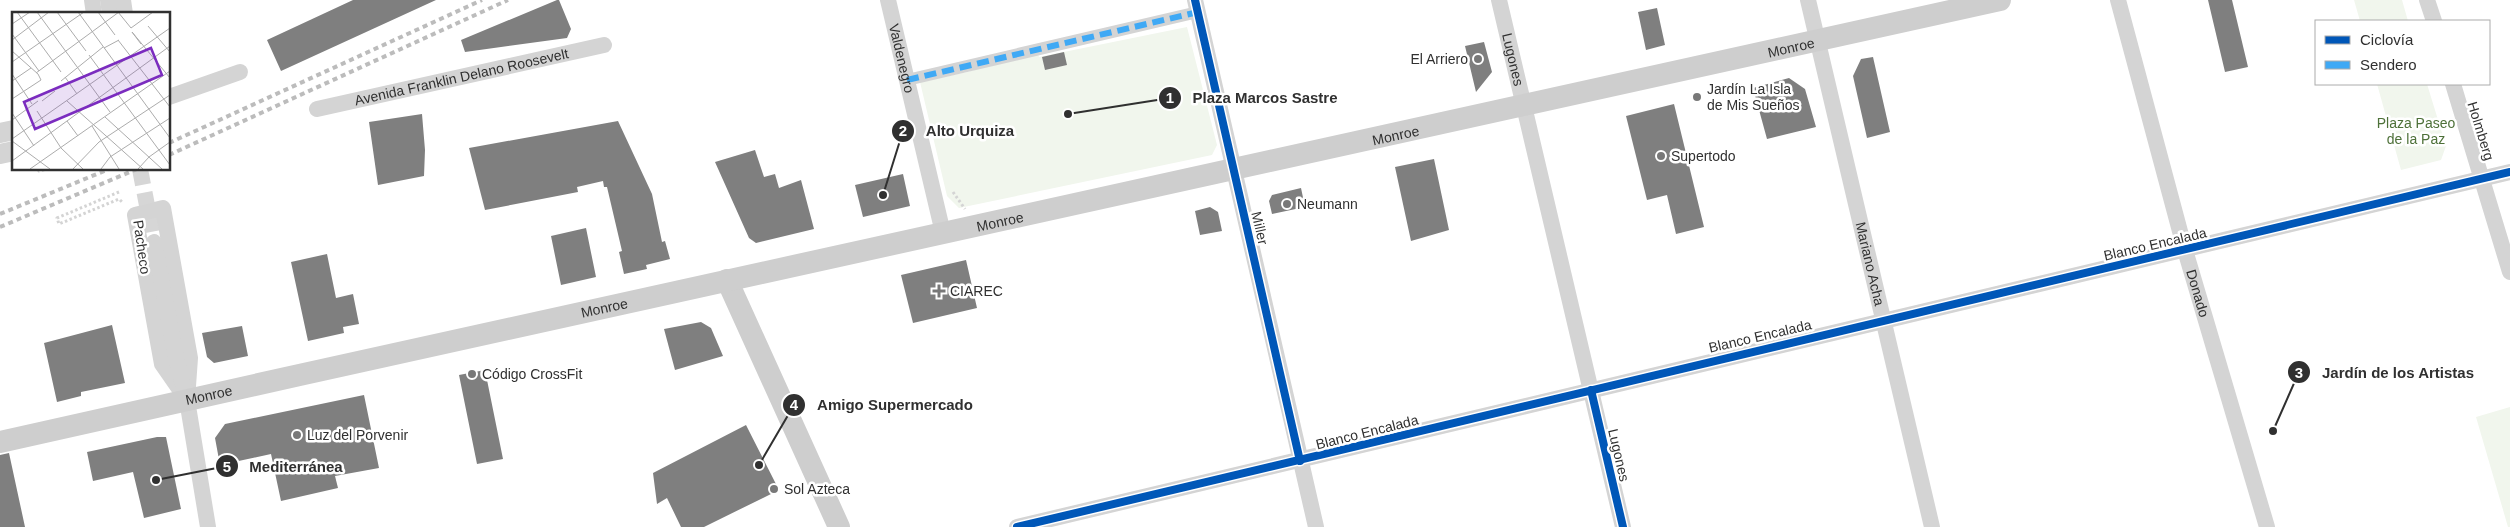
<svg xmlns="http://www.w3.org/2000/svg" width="2510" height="527" viewBox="0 0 2510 527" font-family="Helvetica,sans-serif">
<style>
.green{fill:#f1f6ed}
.building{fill:#7f7f7f}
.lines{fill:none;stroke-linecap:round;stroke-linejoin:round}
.minor-tunnel{stroke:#d6d6d6;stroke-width:16;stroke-dasharray:16 8;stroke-linecap:butt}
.path{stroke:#d4d4d4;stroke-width:3;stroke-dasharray:2.5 2.5;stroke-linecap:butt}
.pedestrian{stroke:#d4d4d4;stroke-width:12}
.minor{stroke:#d4d4d4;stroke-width:16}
.tertiary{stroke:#d4d4d4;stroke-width:20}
.secondary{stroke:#cecece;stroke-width:22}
.rail{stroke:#bcbcbc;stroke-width:4;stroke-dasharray:5 4;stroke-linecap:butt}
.quiet{stroke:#3fa9f5;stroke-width:6;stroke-dasharray:12 6;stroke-linecap:butt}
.cycleway-casing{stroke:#fff;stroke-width:11}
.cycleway{stroke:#0057b8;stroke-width:8}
.poi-dot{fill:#787878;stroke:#fff;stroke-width:2}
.labels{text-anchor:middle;stroke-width:5;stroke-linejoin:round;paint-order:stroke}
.street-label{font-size:14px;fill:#303030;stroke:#fff}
.poi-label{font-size:14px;fill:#303030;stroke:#fff;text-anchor:start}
.park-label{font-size:14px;fill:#4e7139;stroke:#fff}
.inset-road{fill:none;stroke:#acacac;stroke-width:1}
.view{fill:#7b2cbf;fill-opacity:0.15;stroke:#7b2cbf;stroke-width:2.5}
.inset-edge{fill:none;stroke:#303030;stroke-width:2.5}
.leader{fill:none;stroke:#303030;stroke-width:2}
.callout-dot{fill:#303030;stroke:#fff;stroke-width:2}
.mark-label{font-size:15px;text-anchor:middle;font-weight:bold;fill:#fff}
.callout-label{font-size:15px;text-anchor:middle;font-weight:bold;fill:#303030;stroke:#fff;stroke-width:5;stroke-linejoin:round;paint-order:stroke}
</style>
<rect width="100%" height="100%" fill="#fff"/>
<path class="green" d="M2354,0h48l6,21h-48z
M1187,27l30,118 -5,10 -253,53 -12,-12 -27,-114 48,-10 69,-22 2,7z
M2377,84h50l19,62 -5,14 -40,10z
M2510,407v120h-2l-32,-110z"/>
<path class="building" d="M353,0h83l-155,71 -14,-31z
M557,0h2l12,29 -4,9 -102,14 -4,-12z
M2208,0h24l16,67 -23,5z
M1657,8l8,37 -19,5 -8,-38z
M1484,42l8,30 -16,20 -11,-46z
M1064,52l3,13 -22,5 -3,-13z
M1873,57l17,75 -23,6 -14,-62 8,-17z
M1789,78l16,11 11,38 -49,12 -14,-51z
M1674,104l30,123 -28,7 -9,-39 -20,5 -21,-84z
M422,114l3,36 -1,26 -46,9 -9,-63z
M618,121l34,73 10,48 3,-1 5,18 -24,6 1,4 -23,5 -5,-22 3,-1 -15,-64h-3l-1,-6 -26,6 1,5 -93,18 -16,-62z
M755,150l9,27 11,-3 4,14 22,-8 13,49 -58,14 -7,-5 -34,-76z
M1434,159l15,71 -38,11 -16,-74z
M903,174l7,32 -47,11 -8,-32z
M1301,188l4,19 -33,7 -3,-13 3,-6z
M1210,207l8,5 4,19 -22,4 -5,-24z
M586,228l10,49 -35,8 -10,-49z
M327,254l9,44 17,-4 6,30 -16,3 1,6 -36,8 -17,-79z
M966,260l11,48 -64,15 -12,-48z
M701,322l10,6 12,28 -48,14 -11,-41z
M112,325l13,58 -44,9v4l-24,6 -13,-59z
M242,326l6,30 -34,7 -7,-6 -5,-24z
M485,370l18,89 -26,5 -18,-89z
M364,395l15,73 -44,8 3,12 -57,13 -10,-47 -51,11 -5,-27 10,-14z
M746,425l33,65 -75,37h-23l-14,-29 -10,6 -4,-31z
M157,437h9l15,72 -37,9 -11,-46 -40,9 -6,-29z
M9,453l16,74h-25v-72z"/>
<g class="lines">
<path class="minor-tunnel" d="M140,169l14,73"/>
<path class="path" d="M38,169l1,2 8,-2
M119,192l-62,26 2,6 60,-25 4,4
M953,192l12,17"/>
<path class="pedestrian" d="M907,80l291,-68"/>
<g class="minor">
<path d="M92,0l2,14"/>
<path d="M108,0l2,14"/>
<path d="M123,0l2,14"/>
<path id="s1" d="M888,0l55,233"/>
<path d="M1195,0l121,527"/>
<path id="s2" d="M1499,0l124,527"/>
<path id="s3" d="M1808,0l124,527"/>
<path id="s4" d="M2118,0l67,250 82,277"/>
<path d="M2427,0l7,21"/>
<path d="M2453,84l57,188"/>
<path d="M169,97l71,-25"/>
<path id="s5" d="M317,109l287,-64"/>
<path d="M163,208l27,150 -3,42 -25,-36 -27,-149z"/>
<path d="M154,242l23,120 10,38 21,127"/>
<path d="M1017,527l1493,-355"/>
</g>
<path class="tertiary" d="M0,133l14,-3
M0,154l14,-3"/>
<g class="secondary">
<path d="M727,280l112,247"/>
<path id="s6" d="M0,442c666,-151 1335,-289 2000,-442"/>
</g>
<path class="rail" d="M169,143l313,-143
M169,155l339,-155
M0,214l109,-45
M0,227l137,-58"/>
<path class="quiet" d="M907,80l291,-68"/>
<g class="cycleway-casing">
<path id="cycleway" d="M1195,0l105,461
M1591,390l32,137
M1017,527l1493,-355"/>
</g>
<use href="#cycleway" class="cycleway"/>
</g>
<g class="poi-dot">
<circle cx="1478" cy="59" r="5"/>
<circle cx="1697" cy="97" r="5"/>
<circle cx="1661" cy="156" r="5"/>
<circle cx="1287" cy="204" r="5"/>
<path d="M936.5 283.5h5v5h5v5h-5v5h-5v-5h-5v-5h5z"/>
<circle cx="472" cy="374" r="5"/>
<circle cx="297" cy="435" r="5"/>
<circle cx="774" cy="489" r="5"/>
</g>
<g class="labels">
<g class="street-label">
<text dy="5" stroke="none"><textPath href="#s6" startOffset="1834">Monroe</textPath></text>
<text dy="5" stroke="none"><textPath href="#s1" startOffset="60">Valdenegro</textPath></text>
<text dy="5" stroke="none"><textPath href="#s2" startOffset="61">Lugones</textPath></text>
<text dy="5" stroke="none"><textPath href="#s5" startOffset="148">Avenida Franklin Delano Roosevelt</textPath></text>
<text transform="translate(2481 131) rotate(73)" y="5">Holmberg</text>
<text dy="5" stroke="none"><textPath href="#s6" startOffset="1429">Monroe</textPath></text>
<text dy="5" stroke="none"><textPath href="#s6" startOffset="1024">Monroe</textPath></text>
<text transform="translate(1260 228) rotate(77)" y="5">Miller</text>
<text transform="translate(2155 244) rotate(-13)" y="5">Blanco Encalada</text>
<text transform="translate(142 247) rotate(82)" y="5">Pacheco</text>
<text dy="5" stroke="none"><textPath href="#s3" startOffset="271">Mariano Acha</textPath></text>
<text dy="5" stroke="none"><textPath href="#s4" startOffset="304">Donado</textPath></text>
<text dy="5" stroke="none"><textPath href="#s6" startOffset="619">Monroe</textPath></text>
<text transform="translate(1760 336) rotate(-13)" y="5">Blanco Encalada</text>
<text dy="5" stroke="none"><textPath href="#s6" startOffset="214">Monroe</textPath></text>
<text transform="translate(1367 432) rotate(-14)" y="5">Blanco Encalada</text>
<text transform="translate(1619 455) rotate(77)" y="5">Lugones</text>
</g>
<g class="poi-label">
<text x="1468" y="64" text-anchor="end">El Arriero</text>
<text x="1707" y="94">Jardín La Isla<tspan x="1707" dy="16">de Mis Sueños</tspan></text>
<text x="1671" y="161">Supertodo</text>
<text x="1297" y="209">Neumann</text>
<text x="950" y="296">CIAREC</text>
<text x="482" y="379">Código CrossFit</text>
<text x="307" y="440">Luz del Porvenir</text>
<text x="784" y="494">Sol Azteca</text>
</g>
<g class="park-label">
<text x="2416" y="128">Plaza Paseo<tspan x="2416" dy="16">de la Paz</tspan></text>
</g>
</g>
<g transform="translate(12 12)">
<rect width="158" height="158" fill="#fff"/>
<path class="inset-road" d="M5,0l44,60M25,0l73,100M45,0l29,39M66,0l92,126M86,0l17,23M106,0l13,16 22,-16M0,12l18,-12M136,14l22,26M0,22l27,37M0,28l37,-28M106,28l52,67M129,32l-9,-12 38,46M92,36l15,-8M0,39l26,23M77,43l81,110M0,50l72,-50M24,61l83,-61M0,62l20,30M53,65l12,17M0,69l19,-13M49,69l42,-34M0,87l29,-19 -3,-6M30,89l13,-10M55,89l76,68M25,99l24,37 22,21M0,101l22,33M93,105l57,52M0,108l26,-19M55,109l11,15M80,114l27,43M0,127l158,-111M0,129l38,28M0,149l158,-115M18,157l140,-98M61,157l26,-27 71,-47M89,157l9,-12 60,-39M126,157l11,-12 21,-15"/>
<path class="view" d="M139,36l11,27 -127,54 -11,-27z"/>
<rect width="158" height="158" class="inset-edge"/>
</g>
<path class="leader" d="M1068 114L1170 98M883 195L903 131M2273 431L2299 372M759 465L794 405M156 480L227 466"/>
<g class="callout-dot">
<circle cx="1068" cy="114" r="5"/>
<circle cx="883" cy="195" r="5"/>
<circle cx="2273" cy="431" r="5"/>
<circle cx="759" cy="465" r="5"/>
<circle cx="156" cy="480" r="5"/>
<circle cx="1170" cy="98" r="12"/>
<circle cx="903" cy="131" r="12"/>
<circle cx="2299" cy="372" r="12"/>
<circle cx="794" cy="405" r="12"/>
<circle cx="227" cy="466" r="12"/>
</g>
<g class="mark-label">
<text x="1170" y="103">1</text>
<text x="903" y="136">2</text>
<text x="2299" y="378">3</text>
<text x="794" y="410">4</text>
<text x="227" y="472">5</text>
</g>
<g class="callout-label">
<text x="1265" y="103">Plaza Marcos Sastre</text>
<text x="970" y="136">Alto Urquiza</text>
<text x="2398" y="378">Jardín de los Artistas</text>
<text x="895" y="410">Amigo Supermercado</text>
<text x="296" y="472">Mediterránea</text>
</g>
<rect x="2315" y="20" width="175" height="65" fill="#ffffff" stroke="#acacac"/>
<rect x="2325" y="36" width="25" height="8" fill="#0057b8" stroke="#acacac"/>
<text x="2360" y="45" font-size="15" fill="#303030">Ciclovía</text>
<rect x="2325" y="61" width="25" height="8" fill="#3fa9f5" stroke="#acacac"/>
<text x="2360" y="70" font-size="15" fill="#303030">Sendero</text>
</svg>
